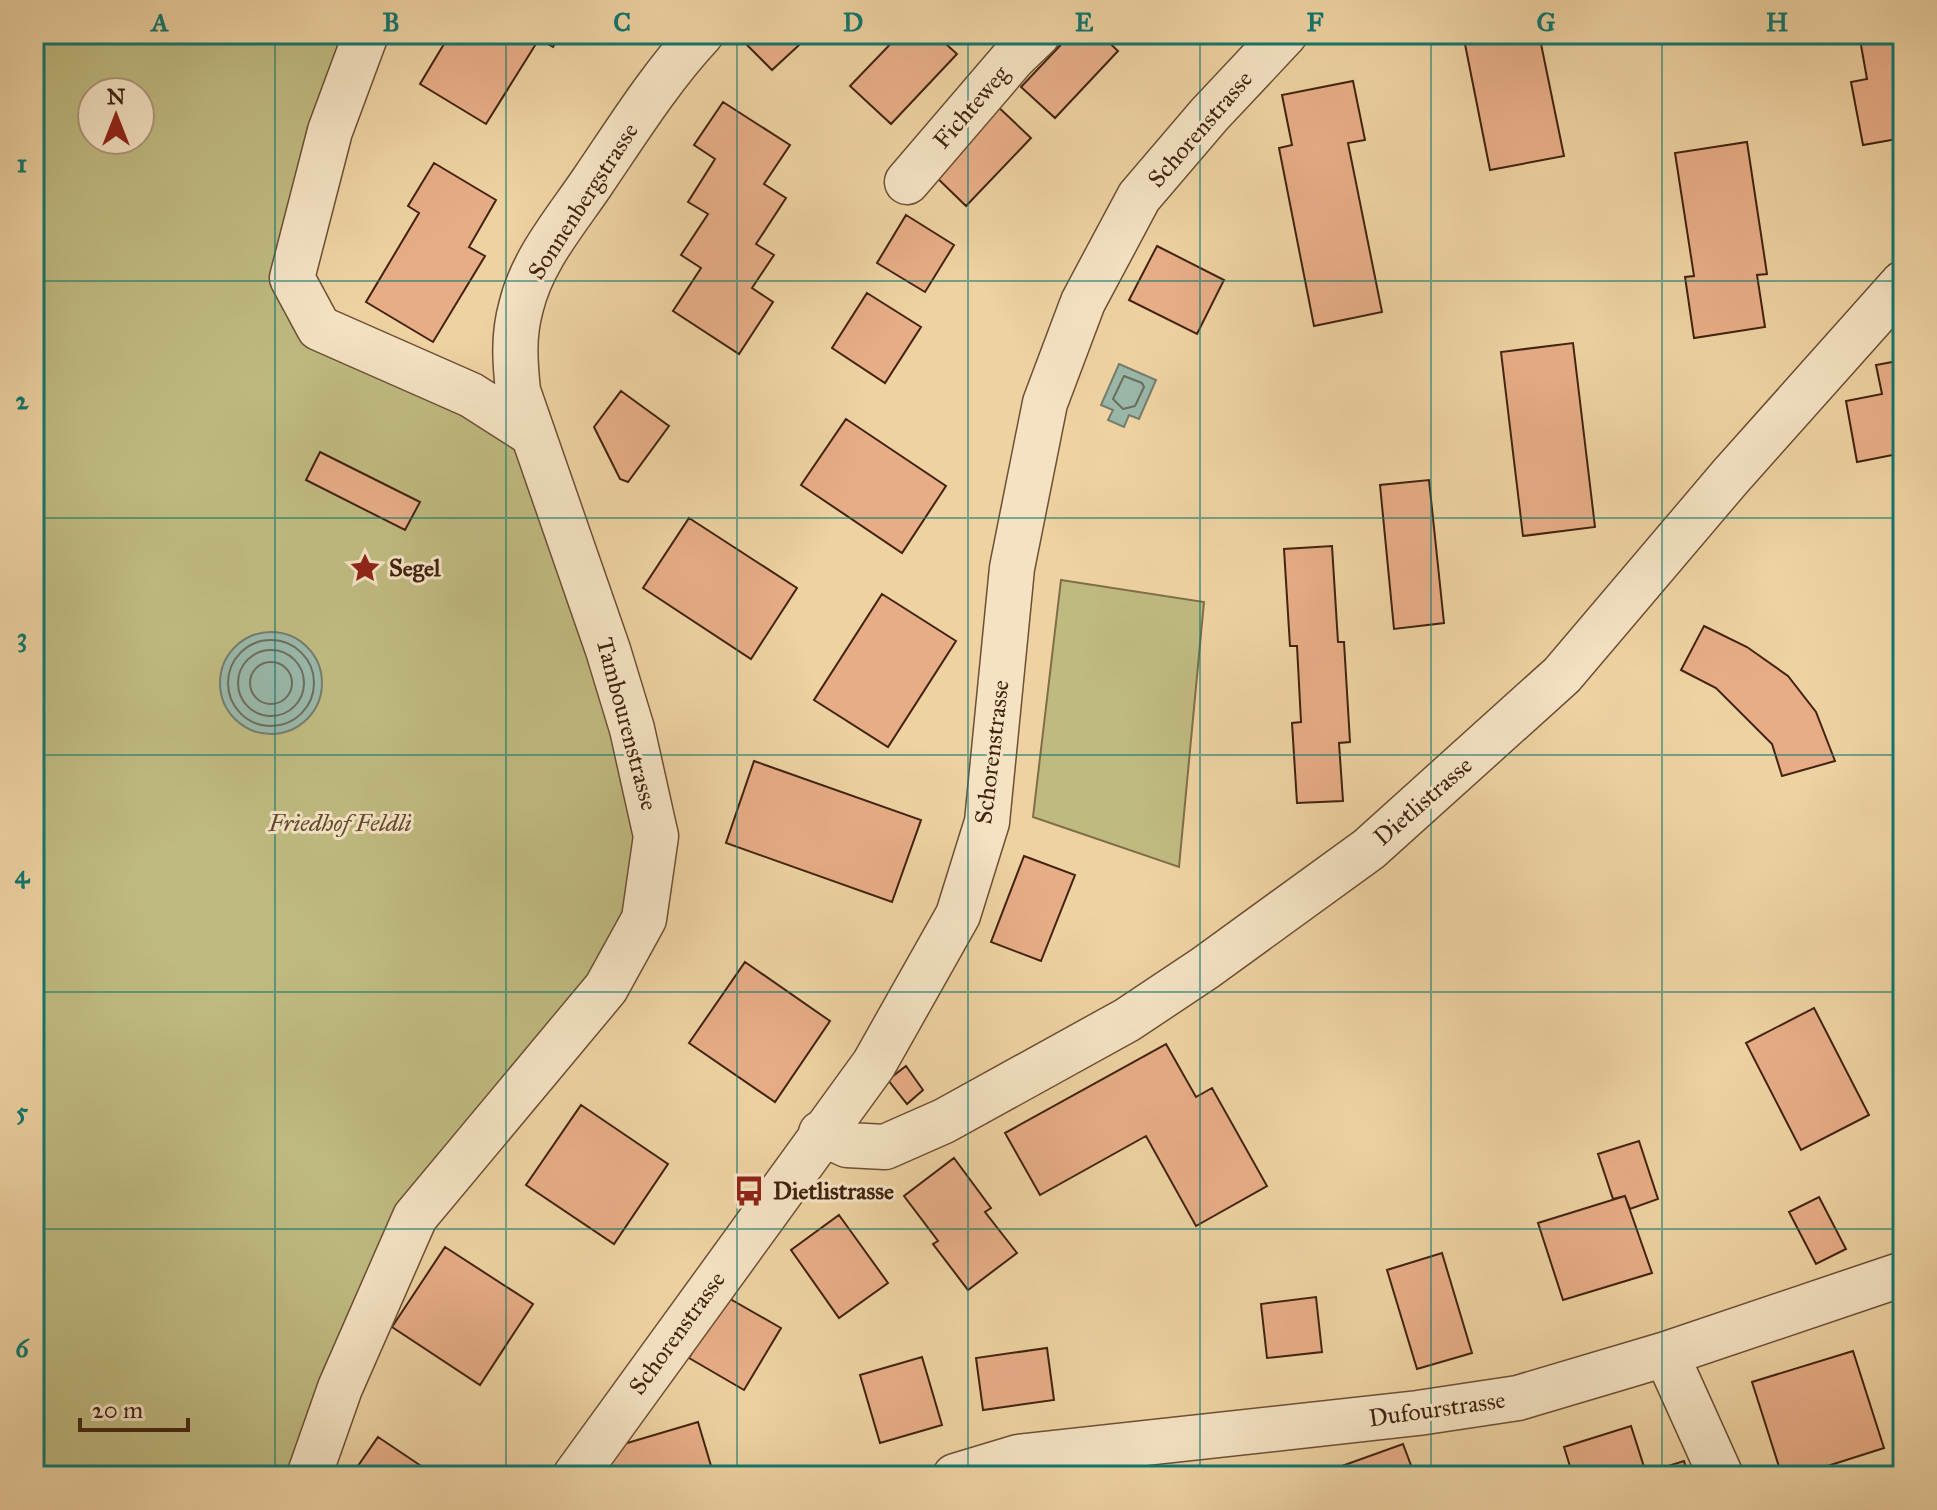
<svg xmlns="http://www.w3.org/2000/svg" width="1937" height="1510" viewBox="0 0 1937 1510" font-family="'IM FELL Great Primer',serif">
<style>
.green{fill:#bfba80;stroke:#806e48;stroke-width:2;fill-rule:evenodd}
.water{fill:#99b7a9;stroke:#767c6c;stroke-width:2}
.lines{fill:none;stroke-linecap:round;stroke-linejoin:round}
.shore{stroke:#6d6d5c;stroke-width:2}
.building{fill:#e7ad87;stroke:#412310;stroke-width:2}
.minor-casing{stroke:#6c4f34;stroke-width:47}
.minor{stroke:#f4e2c3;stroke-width:44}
.grid{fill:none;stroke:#0f766e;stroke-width:2;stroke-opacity:0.55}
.labels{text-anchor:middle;stroke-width:6;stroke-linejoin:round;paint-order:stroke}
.street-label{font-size:24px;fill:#412310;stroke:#f4e2c3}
.poi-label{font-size:24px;font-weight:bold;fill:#412310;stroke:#f4e2c3;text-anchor:start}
.park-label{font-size:24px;font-style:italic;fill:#60492c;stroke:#f4e2c3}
.neatline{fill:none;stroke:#0f766e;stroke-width:3}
.grid-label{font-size:26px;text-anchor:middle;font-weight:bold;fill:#0f766e}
</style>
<rect width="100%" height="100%" fill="#eed2a2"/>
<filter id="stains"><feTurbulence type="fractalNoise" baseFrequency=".0025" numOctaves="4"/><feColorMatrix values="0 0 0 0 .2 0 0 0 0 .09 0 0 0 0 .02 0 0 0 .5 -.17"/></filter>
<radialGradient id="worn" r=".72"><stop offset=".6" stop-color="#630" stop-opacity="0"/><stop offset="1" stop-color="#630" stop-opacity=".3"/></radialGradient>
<path class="green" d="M34,34h332l-74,244 27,50 213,106 100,295 12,190 -229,298 -106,259h-275zM92,92h48v48h-48z
M1061,580l143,22 -25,265 -146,-50z"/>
<path class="water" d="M1119,364l37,16 -17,39 -10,-4 -5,12 -16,-7 5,-10 -12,-5z
M220 683a51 51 0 1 1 102 0a51 51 0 1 1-102 0Z"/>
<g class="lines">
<path class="shore" d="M1124,376l18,7 2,4 -9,19 -12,3 -10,-10z
M228 683a43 43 0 1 1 86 0a43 43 0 1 1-86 0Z
M238 683a33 33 0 1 1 66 0a33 33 0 1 1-66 0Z
M250 683a21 21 0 1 1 42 0a21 21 0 1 1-42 0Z"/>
</g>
<path class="building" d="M450,34h111l-8,13 -14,-8 -53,85 -66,-40z
M736,34h75l-39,36z
M900,34h35l22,20 -66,70 -41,-38z
M1071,34h29l18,17 -63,67 -34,-31z
M1463,34h76l25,122 -74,14z
M1859,34h44v104l-40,7 -12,-63 16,-3z
M1353,81l12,59 -17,3 34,169 -68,14 -35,-178 13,-3 -10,-50z
M723,102l67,43 -26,39 22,14 -30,46 18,11 -22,33 21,14 -34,52 -66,-43 28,-43 -20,-13 27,-41 -20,-12 27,-43 -21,-14z
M994,103l37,35 -65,68 -37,-36z
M1747,142l20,132 -10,1 8,52 -71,11 -9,-61 9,-1 -19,-123z
M434,163l62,37 -27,47 16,9 -52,86 -67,-40 53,-89 -11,-7z
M906,215l48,30 -29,47 -48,-29z
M1157,246l67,34 -27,54 -68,-34z
M867,293l54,34 -36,56 -53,-35z
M1573,343l22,184 -72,9 -22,-184z
M1903,360v93l-46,9 -11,-61 36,-7 -6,-29z
M621,391l48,35 -41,56 -8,-3 -26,-52z
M846,419l100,67 -44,67 -101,-68z
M320,452l100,50 -15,28 -99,-50z
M1429,480l15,143 -50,6 -14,-144z
M689,518l108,70 -46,71 -108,-71z
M1332,546l6,96h6l6,100 -11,1 4,58 -46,2 -5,-80 9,-1 -4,-76h-7l-6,-97z
M882,594l74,47 -68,106 -74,-47z
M1704,626l43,21 41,29 28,36 19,49 -53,15 -10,-32 -56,-56 -35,-18z
M754,761l167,59 -29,82 -166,-59z
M1024,856l51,19 -34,86 -50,-19z
M745,962l85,59 -55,81 -86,-59z
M1814,1008l55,107 -68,35 -55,-107z
M1166,1044l30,53 16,-9 55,98 -71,40 -50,-90 -106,59 -35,-62z
M906,1066l17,24 -16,14 -19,-24z
M581,1105l87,59 -54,80 -88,-59z
M1639,1141l19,58 -28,10 -5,-13 -12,3 -15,-45z
M954,1158l37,50 -6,4 32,41 -49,37 -35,-46 5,-3 -34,-45z
M1625,1196l27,77 -89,27 -25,-77z
M1819,1197l27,52 -30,15 -27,-52z
M839,1215l49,68 -49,35 -48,-68z
M445,1247l88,57 -53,81 -88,-58z
M1442,1253l30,100 -55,16 -30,-99z
M725,1296l56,32 -37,62 -55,-32z
M1316,1297l6,55 -55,6 -6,-54z
M1047,1348l7,52 -71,10 -7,-52z
M1853,1351l31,97 -88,28h-14l-30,-94z
M922,1357l20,68 -62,18 -20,-68z
M698,1422l16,54h-110l-7,-24z
M1631,1426l15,47 38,-12 4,15h-115l-9,-29z
M378,1437l58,39h-85z
M1403,1444l12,32h-101z"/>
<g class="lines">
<g class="minor-casing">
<path id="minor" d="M366,34l-36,97 -38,147 27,50 152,67 61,39
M907,182l107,-125 24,-23
M821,1133l26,12 38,2 59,-26 183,-101 78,-52 164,-119 193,-174 168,-198 173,-194
M1666,1354l55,122
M309,1476l31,-88 75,-171 191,-229 38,-69 12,-83 -3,-13 -21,-94 -24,-79 -90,-259c-3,-29 -5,-55 3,-84 11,-47 45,-86 72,-126 34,-50 67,-103 108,-147
M575,1476l299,-412 84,-149 29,-93 25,-254 33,-165 38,-101 56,-105 70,-82 76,-81
M955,1476l63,-19 400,-44 100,-15 148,-44 237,-80"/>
</g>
<use href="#minor" class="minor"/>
</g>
<path class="grid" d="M275,34v1442M506,34v1442M737,34v1442M968,34v1442M1200,34v1442M1431,34v1442M1662,34v1442M34,281h1869M34,518h1869M34,755h1869M34,992h1869M34,1229h1869"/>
<defs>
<g id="sight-bare" transform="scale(2.4)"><path d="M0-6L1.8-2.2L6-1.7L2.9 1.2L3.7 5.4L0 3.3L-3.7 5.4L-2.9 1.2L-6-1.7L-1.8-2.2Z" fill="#8f2418" stroke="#f4e2c3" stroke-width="2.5" paint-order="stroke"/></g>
<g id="bus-bare" transform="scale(2.4)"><path d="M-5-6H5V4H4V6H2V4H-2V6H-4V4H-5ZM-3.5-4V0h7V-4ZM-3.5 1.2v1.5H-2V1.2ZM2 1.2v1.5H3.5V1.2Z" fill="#8f2418" stroke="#f4e2c3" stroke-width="2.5" paint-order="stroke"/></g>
</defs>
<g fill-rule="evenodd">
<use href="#sight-bare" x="365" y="568"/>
<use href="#bus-bare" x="749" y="1191"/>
</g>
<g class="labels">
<g class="street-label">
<text transform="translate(971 107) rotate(-49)" y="8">Fichteweg</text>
<text transform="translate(1200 129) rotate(-49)" y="8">Schorenstrasse</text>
<text transform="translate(583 201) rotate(-57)" y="8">Sonnenbergstrasse</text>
<text transform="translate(627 724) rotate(75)" y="8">Tambourenstrasse</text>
<text transform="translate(992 752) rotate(-83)" y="8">Schorenstrasse</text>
<text transform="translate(1423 801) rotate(-41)" y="8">Dietlistrasse</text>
<text transform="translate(677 1333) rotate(-54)" y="8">Schorenstrasse</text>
<text transform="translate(1437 1409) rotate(-8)" y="8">Dufourstrasse</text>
</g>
<g class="poi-label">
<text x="389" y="576">Segel</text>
<text x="773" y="1199">Dietlistrasse</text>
</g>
<g class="park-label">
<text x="340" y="831">Friedhof Feldli</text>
</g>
</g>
<rect width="1937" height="1510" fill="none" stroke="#eed2a2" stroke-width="88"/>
<g transform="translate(116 116)"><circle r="38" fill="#f4e2c3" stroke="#ac967b" stroke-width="2"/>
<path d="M0-6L14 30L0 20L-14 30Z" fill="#8f2418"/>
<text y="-12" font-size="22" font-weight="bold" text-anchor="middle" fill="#412310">N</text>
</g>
<path d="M80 1418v12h108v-12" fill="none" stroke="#412310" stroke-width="4"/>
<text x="92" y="1418" font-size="24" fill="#412310" stroke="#f4e2c3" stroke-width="6" paint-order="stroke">20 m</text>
<rect x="44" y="44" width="1849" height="1422" class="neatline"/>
<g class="grid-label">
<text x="160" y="31">A</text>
<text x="391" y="31">B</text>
<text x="622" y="31">C</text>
<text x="853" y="31">D</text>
<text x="1084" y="31">E</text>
<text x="1315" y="31">F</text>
<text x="1546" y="31">G</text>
<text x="1777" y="31">H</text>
<text x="22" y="172">1</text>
<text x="22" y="409">2</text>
<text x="22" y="646">3</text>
<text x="22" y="883">4</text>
<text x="22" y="1120">5</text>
<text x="22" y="1357">6</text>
</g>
<rect width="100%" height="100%" filter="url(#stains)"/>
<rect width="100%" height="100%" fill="url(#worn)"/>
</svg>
